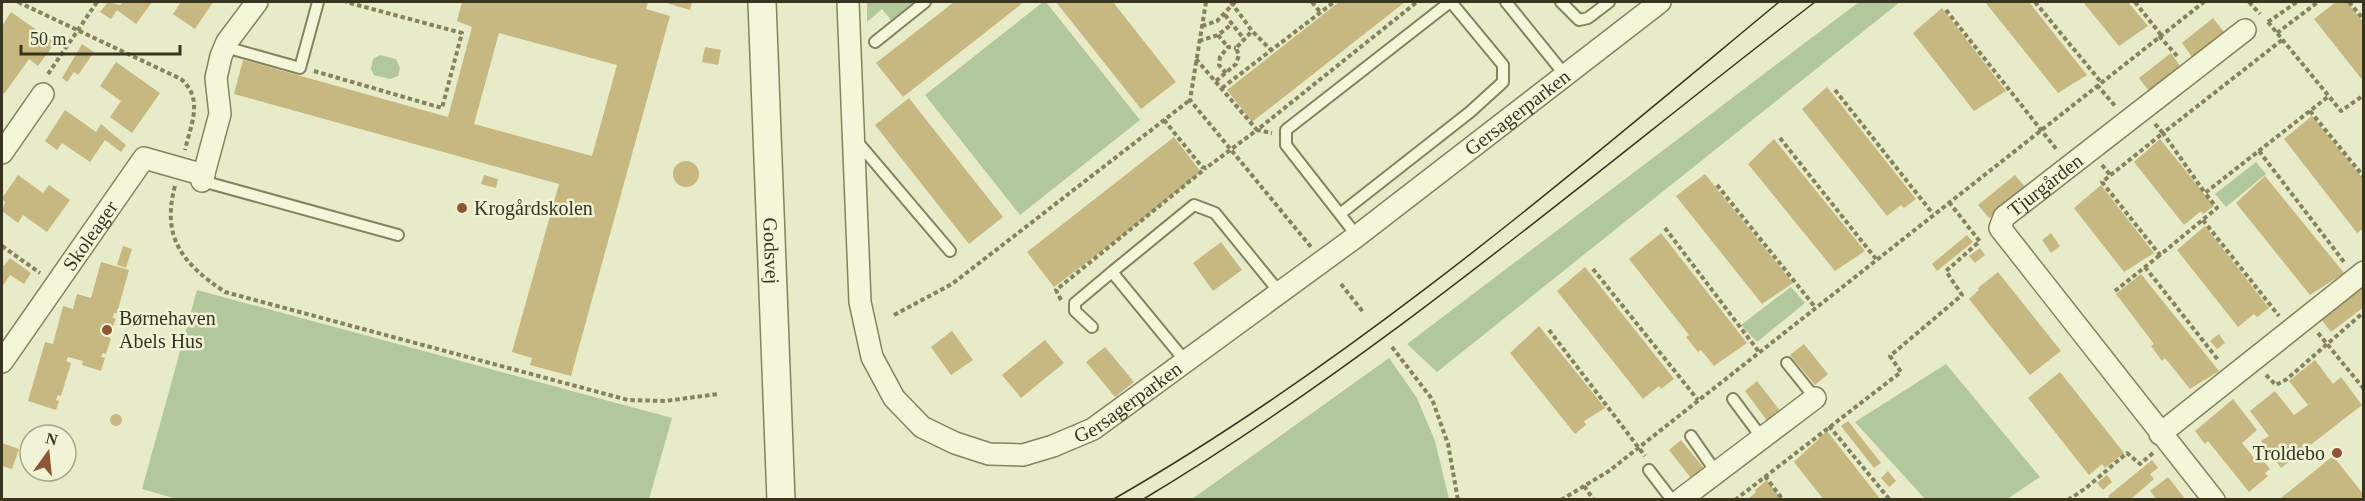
<svg xmlns="http://www.w3.org/2000/svg" width="2365" height="501" viewBox="0 0 2365 501" font-family="Georgia,serif">
<style>
.green{fill:#b2c89c}
.building{fill:#c6b880;fill-rule:evenodd}
.lines{fill:none;stroke-linecap:round;stroke-linejoin:round}
.service-casing{stroke:#85825e;stroke-width:14}
.minor-casing{stroke:#85825e;stroke-width:24}
.tertiary-casing{stroke:#85825e;stroke-width:30}
.path{stroke:#85825e;stroke-width:4;stroke-dasharray:4.5 3;stroke-linecap:butt}
.service{stroke:#f4f6da;stroke-width:10}
.minor{stroke:#f4f6da;stroke-width:21}
.tertiary{stroke:#f4f6da;stroke-width:27}
.tram{stroke:#373420;stroke-width:1.5}
.poi-dot{fill:#8f5633;stroke:#f0f3d6;stroke-width:2}
.labels{text-anchor:middle;stroke-width:5;stroke-linejoin:round;paint-order:stroke}
.street-label{font-size:20px;fill:#373420;stroke:#f0f3d6}
.poi-label{font-size:20px;fill:#373420;stroke:#f0f3d6;text-anchor:start}
</style>
<rect width="100%" height="100%" fill="#e8ebc7"/>
<path class="green" d="M867,2h48l-24,18 -9,-11 -15,13z
M1043,2h3l94,118 -120,95 -95,-120z
M1859,2h41l-463,370 -30,-28z
M380,55l16,4 4,9 -2,8 -8,3 -16,-4 -3,-6 2,-10z
M2256,162l10,12 -40,33 -11,-13z
M1791,287l14,16 -48,39 -16,-17z
M197,290l475,128 -23,81 -469,1 -38,-11z
M1389,358l28,40 18,43 14,58h-257z
M1946,364l94,113 -33,22h-82l-70,-77z"/>
<path class="building" d="M108,2l12,3 3,-3h29l-16,22 -19,-14 -6,9 -11,-7z
M181,2h32l-18,27 -22,-15z
M462,2h186l-2,7 24,7 -99,360 -41,-11 2,-7 -20,-6 47,-168 -325,-90 9,-34 205,57 24,-90 -15,-6zM499,33l118,32 -25,91 -118,-32z
M663,2h29l-2,8z
M954,2h70l-121,95 -27,-34z
M1056,2h57l63,80 -35,27z
M1339,2h66l-153,120 -25,-32z
M1985,2h44l58,73 -29,18z
M2083,2h45l20,24 -29,20z
M2336,2h11l17,21v59l-50,-63z
M1942,8l64,83 -32,20 -61,-78z
M11,12l44,31 -17,23 -9,-7 -25,35 -2,-2v-66z
M2213,18l11,14 -32,25 -10,-14z
M82,44l12,8 -16,23 -4,-3 -7,10 -5,-4z
M705,47l16,3 -3,15 -16,-3z
M2171,53l9,13 -31,25 -10,-13z
M116,62l44,31 -28,40 -22,-16 11,-16 -21,-15z
M1827,87l89,112 -12,9 -3,-3 -14,11 -85,-107z
M909,98l94,119 -34,27 -94,-119z
M65,110l31,22 5,-8 25,21 -5,7 -16,-12 -15,22 -28,-19 -5,7 -12,-9z
M2312,116l52,64v48l-7,5 -73,-94z
M1174,137l27,35 -75,61 -72,54 -27,-35z
M1774,139l91,112 -30,20 -87,-107z
M2160,139l54,67 -11,8 -2,-3 -17,14 -50,-63z
M673 174a13 13 0 1 1 26 0a13 13 0 1 1-26 0Z
M1705,174l88,109 -31,21 -86,-108z
M18,175l25,18 6,-8 21,15 -23,32 -24,-17 -5,8 -16,-12 3,-9 -3,-4z
M484,175l14,4 -2,9 -15,-4z
M2015,175l11,13 -37,30 -11,-13z
M2265,176l79,97 -34,22 -74,-92z
M2101,185l53,68 -30,19 -50,-64z
M2205,226l64,82 -12,9 -3,-3 -16,13 -61,-77z
M1661,233l86,110 -33,23 -13,-16 -3,2 -12,-15 3,-2 -60,-76z
M2051,233l9,13 -9,7 -9,-13z
M1967,235l6,7 -36,29 -5,-7z
M1221,242l21,28 -29,21 -20,-28z
M123,246l9,3 -6,19 -9,-3z
M1980,248l5,7 -10,8 -6,-7z
M10,258l21,15 -7,11 -14,-9 -8,12v-23l2,2z
M101,262l28,8 -12,43h-3l-1,5 3,1 -8,18 3,1 -5,16 -3,-1 -2,4 4,1 -4,13 -19,-6 1,-4 -15,-4 -2,4 5,2 -10,33 -3,-1 -2,5 3,1 -3,9 -28,-9 17,-59 8,2 10,-38 10,3 4,-15 14,4z
M1585,267l89,112 -13,10 -2,-3 -16,13 -86,-108z
M1998,272l63,79 -31,24 -61,-76 10,-9 -1,-2z
M2141,274l78,97 -29,18 -25,-31 -3,3 -11,-15 3,-2 -38,-50z
M2364,286v21l-33,25 -10,-13z
M1539,326l66,82 -21,13 2,4 -11,9 -65,-81z
M952,331l21,29 -22,15 -20,-28z
M2219,334l6,9 -8,6 -7,-8z
M1045,340l19,23 -43,35 -19,-23z
M1804,344l24,30 -13,11 -25,-30z
M1105,347l29,35 -19,15 -29,-35z
M2315,360l18,24 8,-7 21,28 -81,63 -20,-27 8,-5 -19,-25 25,-20 19,24 14,-10 -19,-24z
M2060,372l64,81 -19,15 -3,-4 -13,11 -61,-77z
M1757,381l24,31 -13,10 -23,-31z
M2233,399l24,31 -15,13 12,15 5,-3 11,14 -5,4 3,3 -19,16 -41,-51 -3,3 -10,-13z
M110 420a6 6 0 1 1 12 0a6 6 0 1 1-12 0Z
M1848,421l33,42 -7,5 -33,-42z
M1827,431l54,69h-57l-30,-38z
M1681,440l26,32 -13,10 -25,-32z
M2,443l17,6 -7,20 -10,-3z
M2333,456l31,39v5h-82l-1,-2z
M2152,460l6,8 -8,6 4,5 -24,21h-19l-3,-4z
M1888,471l8,10 -7,6 -8,-9z
M2107,475l5,7 -9,8 -6,-7z
M2168,477l18,23h-29l-7,-9z
M1767,480l15,20h-35l9,-8 -1,-2z"/>
<g class="lines">
<g class="service-casing">
<path id="service" d="M1506,2l59,73
M1561,2l18,18 9,-2 21,-16
M875,42l50,-40
M225,47l75,21 18,-66
M855,139l95,112
M202,181l196,54
M1340,214l130,-102 33,-30v-17l-52,-63
M1357,236l-71,-91v-15l164,-128
M1092,327l-17,-16v-8l37,-31
M1186,362l-74,-90 82,-67 21,8 65,80
M1787,363l28,35
M1733,399l29,39
M1691,436l25,36
M1649,470l23,30"/>
</g>
<g class="minor-casing">
<g id="minor">
<path id="s1" d="M848,2l12,300 12,55 22,41 28,29 33,16 34,11 34,1 30,-9 40,-17 264,-193 303,-234"/>
<path d="M2,153l41,-59"/>
<path d="M202,181l18,-67 -4,-36 5,-22 6,-14 30,-40"/>
<path id="s2" d="M2,362l142,-204 60,17"/>
<path d="M2160,434l204,-162"/>
<path d="M1680,500l135,-102"/>
<path id="s3" d="M2214,500l-214,-272 4,-11 241,-187"/>
</g>
</g>
<g class="tertiary-casing">
<g id="tertiary">
<path id="s4" d="M762,2l19,498"/>
</g>
</g>
<path class="path" d="M18,2l163,77c23,20 10,45 4,71
M1206,2l-16,98 121,147
M1231,2l21,29 19,19
M1312,2l8,10
M2035,2l66,80
M2135,2l26,33
M2249,2l11,12
M2349,2l15,18
M1946,10l111,140
M1225,15l19,24
M2268,22l73,89 23,-16
M2268,22l29,-20
M1202,26l15,-5 18,-19
M2277,33l41,-31
M1218,35l10,12
M2159,36l20,22
M2282,40l-119,93 42,60 124,-97
M1199,41l19,-6 14,-11
M1196,59l61,71 160,-128
M314,71l128,37 20,-75 -116,-31
M1226,73l-7,-8 1,-8 8,-10 8,1
M48,74l49,-72
M1216,81l20,-17 3,-9 -3,-7 16,-17
M2097,85l19,22
M1222,88l112,-86
M1835,90l98,124
M2310,111l54,66
M1164,120l38,47 4,1 51,-38 15,3
M2155,124l8,9 -61,49 58,73 57,-47 -12,-15
M1780,138l96,121
M2259,151l85,111
M2102,165l9,11
M1717,185l98,122
M175,186c-14,52 8,78 50,106l403,108 37,1 53,-7
M1949,202l32,41
M2203,220l76,96
M1665,228l94,124
M2,246l38,27
M2145,267l74,94
M1593,269l105,131
M1341,284l22,28
M2115,291l45,-36
M1061,300l-5,-10 150,-122
M894,315l58,-31 238,-184
M1549,330l96,126
M2318,333l46,56
M1392,347l40,52 16,45 10,56
M2266,375l10,10 11,-6 77,-67
M1829,426l61,74
M1765,476l18,24
M1584,486l10,14
M1561,500l48,-29 595,-469
M1735,500l166,-128 -11,-16 72,-61 -16,-24 33,-29
M2068,500l18,-12 41,-35 13,11 13,-11"/>
<use href="#service" class="service"/>
<use href="#minor" class="minor"/>
<use href="#tertiary" class="tertiary"/>
<path class="tram" d="M1112,500c238,-136 457,-324 667,-498
M1142,500c240,-144 453,-329 673,-498"/>
</g>
<g class="poi-dot">
<circle cx="462" cy="208" r="6"/>
<circle cx="107" cy="330" r="6"/>
<circle cx="2337" cy="453" r="6"/>
</g>
<g class="labels">
<g class="street-label">
<text dy="7" stroke="none"><textPath href="#s1" startOffset="1154">Gersagerparken</textPath></text>
<text dy="7" stroke="none"><textPath href="#s3" startOffset="410">Tjurgården</textPath></text>
<text dy="7" stroke="none"><textPath href="#s2" startOffset="154">Skoleager</textPath></text>
<text dy="7" stroke="none"><textPath href="#s4" startOffset="249">Godsvej</textPath></text>
<text dy="7" stroke="none"><textPath href="#s1" startOffset="668">Gersagerparken</textPath></text>
</g>
<g class="poi-label">
<text x="474" y="215">Krogårdskolen</text>
<text x="119" y="325">Børnehaven<tspan x="119" dy="23">Abels Hus</tspan></text>
<text x="2325" y="460" text-anchor="end">Troldebo</text>
</g>
</g>
<rect width="2365" height="501" fill="none" stroke="#373420" stroke-width="6"/>
<g transform="translate(48 453) rotate(15)"><circle r="28" fill="#f0f3d6" stroke="#a6a78d" stroke-width="1.5"/>
<path d="M0-4.5L10 22L0 15L-10 22Z" fill="#8f5633"/>
<text y="-9" font-size="16" font-weight="bold" text-anchor="middle" fill="#373420">N</text>
</g>
<path d="M21 45v9h159v-9" fill="none" stroke="#373420" stroke-width="3"/>
<text x="30" y="45" font-size="18" fill="#373420" stroke="#f0f3d6" stroke-width="4.5" paint-order="stroke">50 m</text>
</svg>
